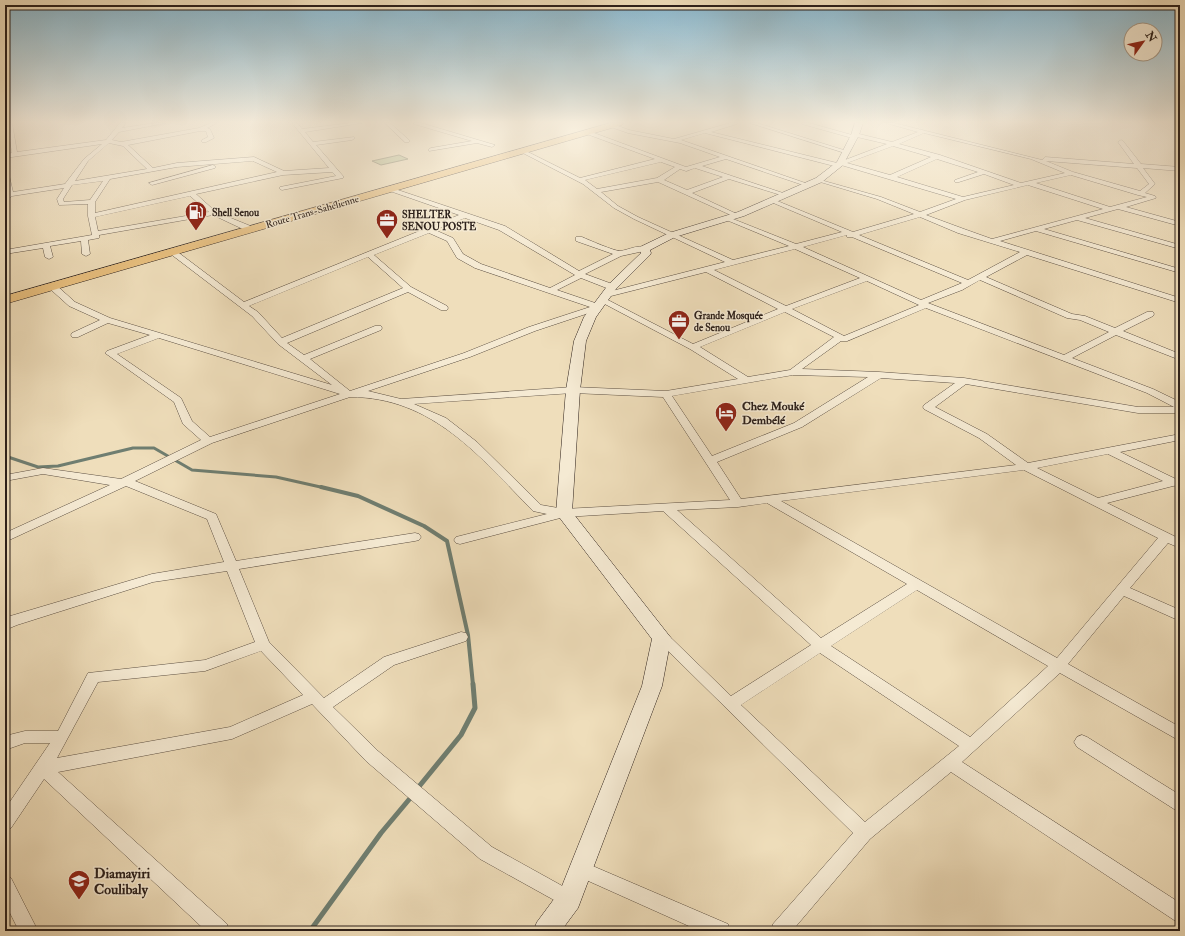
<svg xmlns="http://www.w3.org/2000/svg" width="1185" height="936" viewBox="0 0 1185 936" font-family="'IM FELL Double Pica',serif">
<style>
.green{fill:#b4c294;stroke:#707158}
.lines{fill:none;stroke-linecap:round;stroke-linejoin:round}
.stream-far2{stroke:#6f7e71;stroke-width:3}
.stream-far1{stroke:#6f7e71;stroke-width:4}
.stream{stroke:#6f7e71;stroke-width:5}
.street-casing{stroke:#5d5043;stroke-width:1}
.secondary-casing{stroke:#2c201b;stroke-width:1}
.highway-casing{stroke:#2c201b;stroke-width:1}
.street{fill:#f5ead3;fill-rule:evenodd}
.secondary{fill:#f5ead3;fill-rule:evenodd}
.highway{fill:#e8bf7e;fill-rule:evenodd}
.labels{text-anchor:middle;stroke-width:3;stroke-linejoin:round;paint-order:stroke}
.far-street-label{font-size:10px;fill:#2c201b;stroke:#f5ead3}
.far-poi-label{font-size:10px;font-weight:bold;fill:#2c201b;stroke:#f5ead3;text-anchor:start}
.poi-label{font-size:12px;font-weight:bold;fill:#2c201b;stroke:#f5ead3;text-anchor:start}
.near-poi-label{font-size:14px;font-weight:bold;fill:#2c201b;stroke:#f5ead3;text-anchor:start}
</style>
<rect width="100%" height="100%" fill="#efdebb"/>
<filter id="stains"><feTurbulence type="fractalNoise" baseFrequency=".005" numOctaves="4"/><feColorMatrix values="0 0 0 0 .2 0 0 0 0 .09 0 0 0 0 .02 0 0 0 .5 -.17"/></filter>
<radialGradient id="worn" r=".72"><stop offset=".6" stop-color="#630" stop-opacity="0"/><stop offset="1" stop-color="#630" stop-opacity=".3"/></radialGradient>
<path class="green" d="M399,155l9,4 -27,6 -9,-4z"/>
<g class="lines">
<path class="stream-far2" d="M5,456l33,11 20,-1 75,-18h21l38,22 84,7 49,11"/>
<path class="stream-far1" d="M321,487l37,9 66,30 23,15 21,94 5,50"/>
<path class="stream" d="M417,789l44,-54 14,-27 -2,-24
M310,931l71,-98 31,-37"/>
<g class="street-casing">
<path id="street" d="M7,123h5l5,29 89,-12 14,-17h6l-4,5 33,-5h11l-47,9 -7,8 9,2 78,-14 12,-5h6l-10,5 3,1 4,9 -8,4h-4v-2l6,-3 -2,-6h-6l-72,14 25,23 24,-5 77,-6 30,14 45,-3 -37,-45h5l5,6 48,-6h12l-57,9 8,10 41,-5 1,1 -3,2 -36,5 27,31v2l-61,12 -2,-1v-2l56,-11 -4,-4 -49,3 -87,19 20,18 37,15v4h-6l-34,-16 -114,20v3l-11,2 2,14 -4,2 -4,-2 -1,-13 -31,5 3,11 -4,2 -4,-2 -2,-9 -38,6v-4l87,-15 -4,-19v-12l-29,1 -2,-6 7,-11 -52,8 -7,5v-6l2,-1 -2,-25 3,2 5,21 52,-8 19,-25 18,-15 -97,14v-4l7,-1zM109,143l14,3 24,23 -72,12 13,-20zM253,161l24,11 -182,41v-11l15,-23 67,-12zM103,181l-13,19 -26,2 -1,-3 9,-14zM190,196l19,16 -111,19 -3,-14z
M385,123h5l19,17v2h-4z
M414,123h7l74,22 -3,2 -15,-4 -48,8v-2l2,-1 41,-7 -58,-17z
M610,123l19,7 45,9 56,-16h7v1l-26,8 126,31 50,-19 -30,-7 -5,1 -50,-14v-1h7l43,12 3,-2 37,9 26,-10 -32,-9h8l148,37 3,-3 89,7 -16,-22 3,-2 2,1 18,23 39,3v4l-37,-3 12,16 -10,9 10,3 1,2 -30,9 54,15v4l-62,-17 -33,9 95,27v4l-103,-29 -33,9 136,40v4l-144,-42 -36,10 180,57v5l-153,-48 -41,22 86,37 13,2 30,12 32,-16h6l1,2 -1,2 -30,15 57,23v6l-64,-25 -44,23 81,31 27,13v11h-42l-172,-29 -31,23 52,27 41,29 152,-29v6l-60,12 60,29v4l-7,1 -66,17 73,36v9l-12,-5 -38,45 50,22v11l-56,-25 -56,68 112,63v14l-120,-68 -98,89 218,141v20l-6,-3 -223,-148 -81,67 -78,92h-21l2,-7 80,-91 -198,-195 2,-4 5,-1 5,1 64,62 80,-51 -148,-134 -99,6 -104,27 -4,-1 -2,-3 2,-3 91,-23 -14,-3c-53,-54 -100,-114 -183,-114l-138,46 -77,38 81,33 20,47 179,-28 4,1 2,3 -2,3 -4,1 -176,28 30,73 55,56 60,-41 77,-25 5,1 2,4 -2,4 -72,24 -61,42 45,44 114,96 83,46 3,6 -3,6 -6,3 -6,-3 -83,-46 -114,-98 -54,-57 -80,35 -174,33 169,152 2,7h-23l-162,-152 -33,49 -6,3v-22l45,-66h-25l-20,7v-14l20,-5h33l30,-58 117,-13 50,-18 -28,-71 -74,11 -136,43 -12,5v-11l2,-2 145,-43 72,-12 -17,-43 -81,-33 -121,56v-9l105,-48 -67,-11 -38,7v-6l38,-7 78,11 80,-39 -18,-16 -9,-22 -69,-49 2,-2 43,-16 -42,-12 -30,14h-6l-1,-2 1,-2 28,-13 -31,-14 -20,-18v-4h6l20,18 35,16 222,67 -54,-41 -26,-28 -84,-64 4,-2h3l69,52 215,-87 -72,-25 -1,-1 3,-2 116,39 74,45 34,-17 -37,-13v-4h6c7,3 32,14 38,14 9,-1 20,-8 28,-2l-4,2 -23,5 -36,18 30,11v4h-6l-28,-11 -24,12 44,15 1,2 -1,2 -66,22 -65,26 -102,34 33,8 172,-12 93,4 72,-12 -48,-30 -91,-48 1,-2h6l87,45 85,-35 -72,-37 -99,25h-3v-4l121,-31 -91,-43 -20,-11 -31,-24 -64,-33 5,-1 56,28 75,-19 -71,-26v-2l2,-1 100,37 34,-10 -40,-14 -52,-10 -20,-7v-2zM705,133l133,34 3,-2 115,34 -36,13 -39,-15 -64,-18v2l60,18 37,15 -61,18 -78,-32h-4v2l71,30 -46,12 -68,-27h-4v2l65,27 -56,14 -95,-43 -20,-11 -17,-14 57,-10 77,35 2,-1v-2l-45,-21 37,-14 55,17 5,-1 -87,-29 24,-7 80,27 5,-1 -130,-45zM924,133l107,26 34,14 -44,10 -81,-28 -41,-11zM893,146l38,11 -41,18 -43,-12zM937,159l41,13 -23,8v2h4l25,-8 30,11 -51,12 -66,-20zM1046,161l91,7 12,16 -9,7 -67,-19zM661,162l14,5 -18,11 -60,11 -12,-9zM695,168l28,9 -36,13 -23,-10 16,-11 6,2zM1071,175l67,20 9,2 -37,10 -74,-24zM1028,185l75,24 -111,30 -28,-10 -38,-14 39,-15zM920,217l38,16 62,19 -52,28 -109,-45zM465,218l34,12 76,45 -25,13 -69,-24 -18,-10 -10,-16 -18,-8zM429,233l18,8 10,17 18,10 115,39 -61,20 -65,26 -114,38 -40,-32 71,-29 1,-2 -1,-2h-6l-71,29 -17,-12 121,-51 33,18h6l1,-2 -1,-2 -36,-19 -37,-32zM847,235v2h5l110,46 -41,17 -118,-53zM795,249l65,29 -74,28 -72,-36zM368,257l35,31 -121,50 -24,-26 -9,-6zM980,280l87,38 13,2 29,12 -45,23 -136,-52 34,-13zM867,281l52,24 -75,31 -52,-27zM926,308l221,85 27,14h-36l-174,-29 -85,-6 -77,-3 39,-28h6zM785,312l49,25 -44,33 -42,7 -48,-30zM159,338l181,56 -130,43 -18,-16 -11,-23 -64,-44zM793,375l75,2 -74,46 -82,33 -40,-60zM881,378l74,5 -31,22 -1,2 1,2 55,29 37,27 -275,34 -24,-37 85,-35zM573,393l90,4 67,103 -166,9 -23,-4 -64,-63 -31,-24 -32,-14zM1108,454l55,27 -65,17 -61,-30zM1024,470l134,68 -101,120 -276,-157zM767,503l140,81 -86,54 -144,-128 61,-3zM917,590l131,76 -78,71 -139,-91zM261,651l42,44 -73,32 -173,31 41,-76 107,-11zM820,653l139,93 -94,76 -124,-117z
M750,123h7l93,29 -5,1z
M213,165l3,2 -1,1 -63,17 -3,-2z
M1082,735l5,2 93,58v16l-6,-2 -97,-62 -3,-5 3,-5z
M581,861l147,63 2,7h-30l-125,-56 -3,-6 3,-6z
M5,875l6,3 27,53h-19l-14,-28z"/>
</g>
<g class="secondary-casing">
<path id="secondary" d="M855,123h8l-4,12 -16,30 -21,17 -78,34 -69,21 -25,13 1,3 -1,2 -34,34 -20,28 -10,24 -6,49 -8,122 99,126 -9,48 -84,222 -17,23h-28l4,-9 23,-31 82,-205 10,-47 -96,-126 10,-123 8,-49 10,-24 24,-32 33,-32 -2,-4 1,-2 29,-14 69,-21 78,-34 21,-16 14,-27z"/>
</g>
<g class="highway-casing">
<path id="highway" d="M610,123h14l-2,2 -617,179v-8z"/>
</g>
<use href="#street" class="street"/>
<use href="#secondary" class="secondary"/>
<use href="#highway" class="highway"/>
</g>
<linearGradient id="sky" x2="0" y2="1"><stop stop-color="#89b8cf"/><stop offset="0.48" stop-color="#f8f0e0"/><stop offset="1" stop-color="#f8f0e0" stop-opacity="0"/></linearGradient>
<rect width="1185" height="254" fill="url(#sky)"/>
<defs>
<g id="fuel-pin" transform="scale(1.15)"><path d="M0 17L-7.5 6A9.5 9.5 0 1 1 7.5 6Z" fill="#8f2418" stroke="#f5ead3"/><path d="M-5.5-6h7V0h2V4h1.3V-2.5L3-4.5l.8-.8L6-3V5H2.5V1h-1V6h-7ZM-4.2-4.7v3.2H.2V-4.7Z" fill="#fff"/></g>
<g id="office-pin" transform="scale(1.15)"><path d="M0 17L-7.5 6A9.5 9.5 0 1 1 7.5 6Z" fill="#8f2418" stroke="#f5ead3"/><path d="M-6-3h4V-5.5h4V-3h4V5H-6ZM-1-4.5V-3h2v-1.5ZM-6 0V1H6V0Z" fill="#fff"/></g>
<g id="hotel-pin" transform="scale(1.15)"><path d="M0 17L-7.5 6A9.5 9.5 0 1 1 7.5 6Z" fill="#8f2418" stroke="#f5ead3"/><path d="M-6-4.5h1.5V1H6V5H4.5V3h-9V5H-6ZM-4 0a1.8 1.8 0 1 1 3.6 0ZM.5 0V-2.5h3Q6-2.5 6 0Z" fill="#fff"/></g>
<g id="school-pin" transform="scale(1.15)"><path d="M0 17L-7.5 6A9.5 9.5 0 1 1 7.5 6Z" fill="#8f2418" stroke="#f5ead3"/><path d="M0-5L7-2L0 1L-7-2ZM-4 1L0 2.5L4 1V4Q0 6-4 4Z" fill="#fff"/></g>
</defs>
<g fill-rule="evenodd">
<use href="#fuel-pin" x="196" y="212"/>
<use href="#office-pin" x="387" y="220"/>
<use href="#office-pin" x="679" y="321"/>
<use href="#hotel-pin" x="726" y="413"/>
<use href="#school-pin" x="79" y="881"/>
</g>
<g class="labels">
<g class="far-street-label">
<text transform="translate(312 211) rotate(-16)" y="4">Route Trans-Sahélienne</text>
</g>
<g class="far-poi-label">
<text x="212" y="216">Shell Senou</text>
<text x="402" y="218">SHELTER<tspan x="402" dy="12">SENOU POSTE</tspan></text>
<text x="694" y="319">Grande Mosquée<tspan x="694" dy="12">de Senou</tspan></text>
</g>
<g class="poi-label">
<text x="742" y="410">Chez Mouké<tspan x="742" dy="14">Dembélé</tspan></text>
</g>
<g class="near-poi-label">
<text x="94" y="878">Diamayiri<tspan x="94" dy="16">Coulibaly</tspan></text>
</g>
</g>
<rect width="1185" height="936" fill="none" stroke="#efdebb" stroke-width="20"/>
<rect x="6" y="6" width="1173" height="924" fill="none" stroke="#2c201b" stroke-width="2"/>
<rect x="10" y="10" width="1165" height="916" fill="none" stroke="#2c201b"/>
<g transform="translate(1143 42) rotate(57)"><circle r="19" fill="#f5ead3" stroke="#a59989"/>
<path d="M0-3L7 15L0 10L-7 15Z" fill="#8f2418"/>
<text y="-6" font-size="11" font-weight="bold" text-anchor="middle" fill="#2c201b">N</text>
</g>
<rect width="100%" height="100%" filter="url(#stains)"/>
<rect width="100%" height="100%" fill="url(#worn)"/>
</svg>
